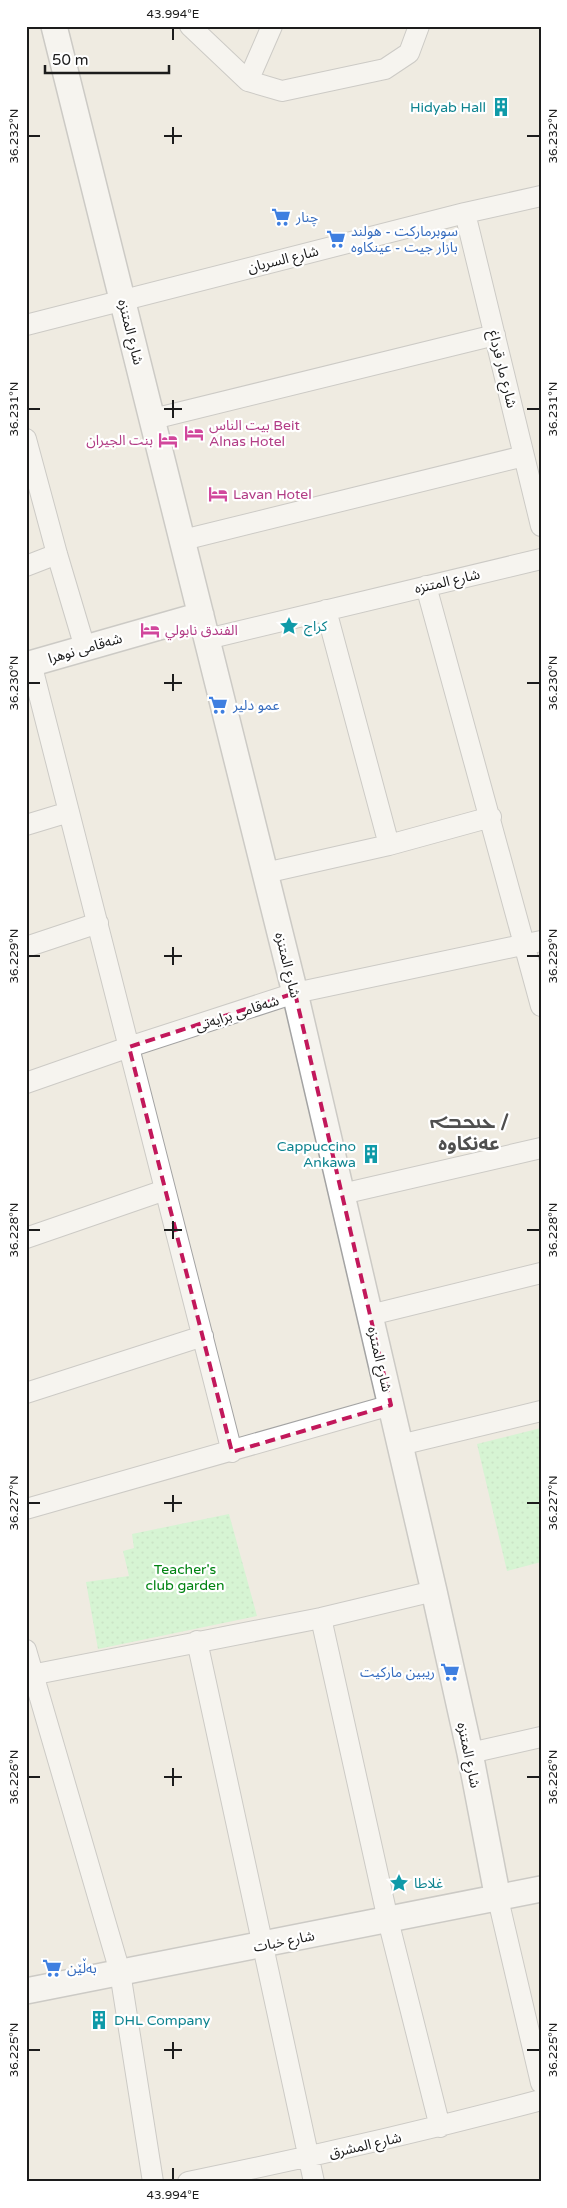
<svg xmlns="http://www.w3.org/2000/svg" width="567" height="2208" viewBox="0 0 567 2208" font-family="'Varela Round','Noto Sans Arabic','Noto Sans Syriac',sans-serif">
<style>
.park{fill:url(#park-dots)}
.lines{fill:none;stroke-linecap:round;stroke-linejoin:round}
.minor-casing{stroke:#a3a3a3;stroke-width:22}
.tertiary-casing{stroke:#a3a3a3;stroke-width:28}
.minor{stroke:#fff;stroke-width:20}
.tertiary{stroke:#fff;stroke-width:25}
.marked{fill:none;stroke:#c2185b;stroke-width:4;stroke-dasharray:10 6;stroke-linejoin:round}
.ticks{fill:none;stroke:#1c1c1c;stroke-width:2}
.labels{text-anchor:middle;stroke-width:4.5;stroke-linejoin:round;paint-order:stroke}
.culture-label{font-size:14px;fill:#0d838f;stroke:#fff;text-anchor:start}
.shop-label{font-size:14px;fill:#366cbe;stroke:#fff;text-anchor:start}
.street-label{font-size:14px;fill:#1c1c1c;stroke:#fff}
.hotel-label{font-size:14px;fill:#b23c85;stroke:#fff;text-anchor:start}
.park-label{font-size:14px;fill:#018312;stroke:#fff}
.district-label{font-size:19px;font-weight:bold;fill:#4f4f4f;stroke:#fff}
.neatline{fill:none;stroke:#1c1c1c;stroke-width:2}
.ticks-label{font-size:12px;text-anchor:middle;fill:#1c1c1c}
</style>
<defs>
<pattern id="park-dots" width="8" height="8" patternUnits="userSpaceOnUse" patternTransform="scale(1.25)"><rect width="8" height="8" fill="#b8fec1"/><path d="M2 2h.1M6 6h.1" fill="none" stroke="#9ed9a5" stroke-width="1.8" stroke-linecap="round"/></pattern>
</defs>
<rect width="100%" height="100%" fill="#efebe1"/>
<path class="park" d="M541,1428v134l-34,9 -30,-127z
M229,1514l28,102 -159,33 -12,-67 43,-6 -6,-25 11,-3 -2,-14z"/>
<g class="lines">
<g class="minor-casing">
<path id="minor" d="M190,26l58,55 34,10 103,-22 24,-16 10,-27
M248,81l24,-55
M465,213l76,313
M26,325l439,-112 76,-17
M153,419l342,-84
M26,439l31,115 28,94
M183,540l341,-84
M26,566l31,-12
M426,586l115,420
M326,610l63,235
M207,639l334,-80
M31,663l201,789
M26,825l43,-13
M265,873l124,-28 102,-28
M26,947l72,-24
M26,1083l103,-36 166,-54 246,-52
M342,1194l199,-46
M26,1238l139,-48
M370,1315l171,-42
M26,1393l177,-57
M400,1445l141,-34
M26,1509l365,-104
M321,1618l67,302 52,207
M197,1641l117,541
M26,1650l94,322 33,210
M26,1676l295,-58 113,-27
M470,1753l71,-16
M498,1899l43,184
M188,2182c118,-24 236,-51 353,-82"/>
</g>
<g class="tertiary-casing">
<path id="tertiary" d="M54,26l241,967 139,598 36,162 28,146
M26,665l175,-50
M26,1991l515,-102"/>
</g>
<use href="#minor" class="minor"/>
<use href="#tertiary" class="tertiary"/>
</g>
<path d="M0 0H567V2208H0ZM295,993l96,412 -159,47 -103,-405z" fill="#efebe1" fill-opacity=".55" fill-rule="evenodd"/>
<path class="marked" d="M295,993l96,412 -159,47 -103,-405z"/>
<path class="ticks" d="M173,28v12M173,127v17M28,136h12M164,136h18M527,136h13M173,400v18M28,409h12M164,409h18M527,409h13M173,674v17M28,683h12M164,683h18M527,683h13M173,947v18M28,956h12M164,956h18M527,956h13M173,1221v18M28,1230h12M164,1230h18M527,1230h13M173,1495v17M28,1503h12M164,1503h18M527,1503h13M173,1768v18M28,1777h12M164,1777h18M527,1777h13M173,2042v17M28,2050h12M164,2050h18M527,2050h13M173,2168v12"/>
<defs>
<g id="building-bare" transform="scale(1.5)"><path d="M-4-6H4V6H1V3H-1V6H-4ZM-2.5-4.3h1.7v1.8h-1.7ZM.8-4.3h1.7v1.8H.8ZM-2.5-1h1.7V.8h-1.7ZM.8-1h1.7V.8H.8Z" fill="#0f9aa8" stroke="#fff" stroke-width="2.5" paint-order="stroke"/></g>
<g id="supermarket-bare" transform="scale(1.5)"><path d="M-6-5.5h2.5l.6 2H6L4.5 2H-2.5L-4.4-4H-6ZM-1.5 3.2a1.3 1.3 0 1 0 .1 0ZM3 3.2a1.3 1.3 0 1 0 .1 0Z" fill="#3f7fe0" stroke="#fff" stroke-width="2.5" paint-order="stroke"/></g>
<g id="hotel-bare" transform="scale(1.5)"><path d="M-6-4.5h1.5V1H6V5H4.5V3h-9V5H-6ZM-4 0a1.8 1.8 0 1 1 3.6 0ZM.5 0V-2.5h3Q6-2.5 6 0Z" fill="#d1479c" stroke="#fff" stroke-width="2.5" paint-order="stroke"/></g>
<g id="sight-bare" transform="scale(1.5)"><path d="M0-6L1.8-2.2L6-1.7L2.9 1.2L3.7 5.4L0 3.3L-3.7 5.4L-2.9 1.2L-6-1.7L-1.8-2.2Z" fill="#0f9aa8" stroke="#fff" stroke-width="2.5" paint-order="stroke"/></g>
</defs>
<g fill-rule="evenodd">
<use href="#building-bare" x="501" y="107"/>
<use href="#supermarket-bare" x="281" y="217"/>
<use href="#supermarket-bare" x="336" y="239"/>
<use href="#hotel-bare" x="194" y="433"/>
<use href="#hotel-bare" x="168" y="440"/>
<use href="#hotel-bare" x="218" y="494"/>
<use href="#sight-bare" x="289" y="626"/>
<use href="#hotel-bare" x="150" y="630"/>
<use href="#supermarket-bare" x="218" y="705"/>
<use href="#building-bare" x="371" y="1154"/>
<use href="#supermarket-bare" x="450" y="1672"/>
<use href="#sight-bare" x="399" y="1883"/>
<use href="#supermarket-bare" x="52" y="1968"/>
<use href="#building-bare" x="99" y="2020"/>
</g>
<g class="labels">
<g class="culture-label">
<text x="486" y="112" text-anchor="end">Hidyab Hall</text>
<text x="304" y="631">كراج</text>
<text x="356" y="1151" text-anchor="end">Cappuccino<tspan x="356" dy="16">Ankawa</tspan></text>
<text x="414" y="1888">غلاطا</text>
<text x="114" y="2025">DHL Company</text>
</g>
<g class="shop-label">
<text x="296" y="222">چنار</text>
<text x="351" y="236">سوبرماركت - هولند<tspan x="351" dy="16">بازار جيت - عينكاوه</tspan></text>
<text x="233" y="710">عمو دلير</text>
<text x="435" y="1677" text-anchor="end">ريبين ماركيت</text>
<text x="67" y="1973">بەڵێن</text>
</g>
<g class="street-label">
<text transform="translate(283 259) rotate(-14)" y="5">شارع السريان</text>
<text transform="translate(131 332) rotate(76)" y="5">شارع المتنزه</text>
<text transform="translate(503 369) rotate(76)" y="5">شارع مار قرداغ</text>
<text transform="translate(447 581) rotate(-13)" y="5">شارع المتنزه</text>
<text transform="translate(85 648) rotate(-16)" y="5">شەقامی نوهرا</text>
<text transform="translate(288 965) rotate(76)" y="5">شارع المتنزه</text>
<text transform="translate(237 1013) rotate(-18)" y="5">شەقامی برایەتی</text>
<text transform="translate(380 1359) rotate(77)" y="5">شارع المتنزه</text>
<text transform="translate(469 1755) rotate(78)" y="5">شارع المتنزه</text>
<text transform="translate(284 1941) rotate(-11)" y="5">شارع خبات</text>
<text transform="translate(365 2145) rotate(-13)" y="5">شارع المشرق</text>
</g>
<g class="hotel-label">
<text x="209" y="430">بيت الناس Beit<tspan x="209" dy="16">Alnas Hotel</tspan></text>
<text x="153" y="445" text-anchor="end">بنت الجيران</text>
<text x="233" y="499">Lavan Hotel</text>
<text x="165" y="635">الفندق نابولي</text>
</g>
<g class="park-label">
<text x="185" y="1574">Teacher's<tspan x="185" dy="16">club garden</tspan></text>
</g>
<g class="district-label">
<text x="469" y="1128">ܥܢܟܒܐ /<tspan x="469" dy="22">عەنکاوە</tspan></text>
</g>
</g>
<rect width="567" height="2208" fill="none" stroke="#ffffff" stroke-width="55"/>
<path d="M45 65v8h124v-8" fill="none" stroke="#1c1c1c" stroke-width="2.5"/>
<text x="52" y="65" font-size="15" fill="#1c1c1c" stroke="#ffffff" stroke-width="4" paint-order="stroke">50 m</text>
<rect x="28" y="28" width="512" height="2152" class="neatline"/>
<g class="ticks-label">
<text x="173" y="18">43.994°E</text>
<text transform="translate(14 136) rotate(-90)" y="4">36.232°N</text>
<text transform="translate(553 136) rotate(-90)" y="4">36.232°N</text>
<text transform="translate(14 409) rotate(-90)" y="4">36.231°N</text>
<text transform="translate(553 409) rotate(-90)" y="4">36.231°N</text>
<text transform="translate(14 683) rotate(-90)" y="4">36.230°N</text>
<text transform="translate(553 683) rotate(-90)" y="4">36.230°N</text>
<text transform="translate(14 956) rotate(-90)" y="4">36.229°N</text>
<text transform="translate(553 956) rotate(-90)" y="4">36.229°N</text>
<text transform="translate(14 1230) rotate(-90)" y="4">36.228°N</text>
<text transform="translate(553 1230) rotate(-90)" y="4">36.228°N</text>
<text transform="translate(14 1503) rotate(-90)" y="4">36.227°N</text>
<text transform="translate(553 1503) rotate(-90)" y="4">36.227°N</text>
<text transform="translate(14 1777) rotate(-90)" y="4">36.226°N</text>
<text transform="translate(553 1777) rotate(-90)" y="4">36.226°N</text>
<text transform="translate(14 2050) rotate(-90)" y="4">36.225°N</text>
<text transform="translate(553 2050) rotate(-90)" y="4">36.225°N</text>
<text x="173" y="2199">43.994°E</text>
</g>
</svg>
